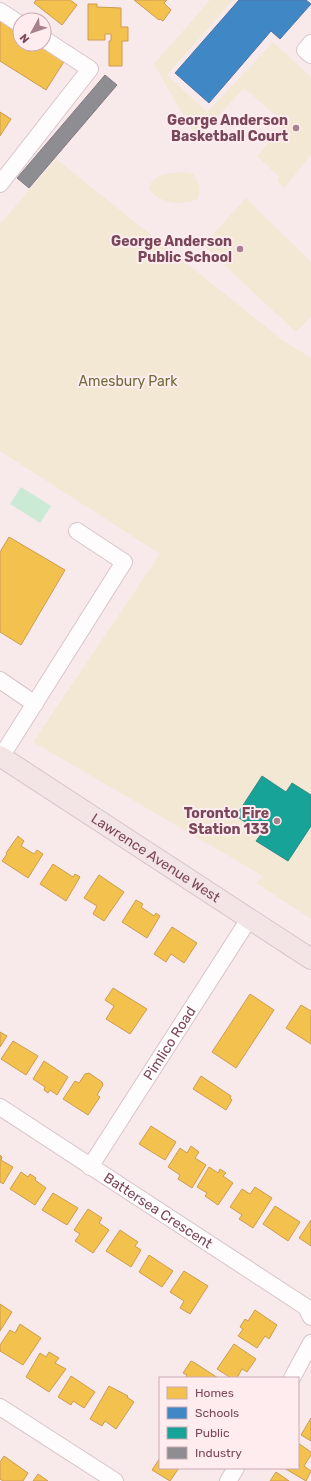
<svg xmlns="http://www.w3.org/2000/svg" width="311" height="1481" viewBox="0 0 311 1481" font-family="Rubik,sans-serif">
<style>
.green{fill:#f2e8d4}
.water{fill:#caead5}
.homes{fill:#f2c14e;stroke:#ce9c52}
.schools{fill:#3f88c5;stroke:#5174a5}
.public{fill:#17a398;stroke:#358785}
.industry{fill:#8d8d92;stroke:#877881}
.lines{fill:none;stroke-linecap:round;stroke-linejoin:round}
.minor-casing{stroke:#d8c4ca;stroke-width:18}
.major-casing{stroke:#d8c5ca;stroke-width:22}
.minor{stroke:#fefcfc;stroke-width:16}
.major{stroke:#f3e5e6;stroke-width:20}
.poi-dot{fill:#a6808d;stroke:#ffecef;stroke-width:1.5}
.labels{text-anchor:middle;stroke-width:4;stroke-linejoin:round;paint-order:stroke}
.poi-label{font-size:14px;font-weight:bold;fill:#7a475a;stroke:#ffecef;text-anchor:end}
.park-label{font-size:14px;fill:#6e6c36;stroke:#ffecef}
.street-label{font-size:14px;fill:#7a475a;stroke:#ffecef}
</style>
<rect width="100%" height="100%" fill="#f8eaeb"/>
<path class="green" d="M210,0h23l-66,75 40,37 66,-70 38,35v78l-27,33 -7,-8 3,-2 -23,-22 28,-32 -41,-36 -47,51 -43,-75z
M56,159l225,180 30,19v561l-55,-36 7,-7 -230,-134 127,-188 -160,-103v-227z
M182,172l11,2c7,9 8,15 5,25 -17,7 -38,5 -49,-10 2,-16 21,-15 33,-17z
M246,198l65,64v55l-15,15 -93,-87z"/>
<path class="water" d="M21,487l30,19 -11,17 -30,-19z"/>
<path class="homes" d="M36,0h34l7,5 -15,20 -28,-22z
M134,0h33l-3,3 7,7 -8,11 -3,-2 -1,1z
M88,4h9v3l24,1v19h7v14h-6v25h-13v-25h2v-7h-6v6h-17z
M0,19l20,13v12h19l26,16 -19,30 -46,-29z
M0,112l11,7 -11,17z
M9,537l56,33 -44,75 -21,-13v-80z
M18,836l6,5 -3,5 13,8 3,-4 6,4 -15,24 -26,-17 5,-7 -1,-1z
M53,864l20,13 2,-3 5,3 -14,24 -26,-17z
M99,875l25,17 -20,29 -11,-7 4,-8 -13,-8z
M136,900l7,4 -2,3 13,9 2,-3 4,3 -13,22 -25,-16z
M172,927l25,16 -13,20 -13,-9 -5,8 -12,-8z
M113,988l34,21 -17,25 -24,-15 8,-13 -9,-6z
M250,994l24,16 -38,58 -24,-16z
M301,1005l10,6v33l-25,-16z
M0,1032l7,4 -7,11z
M13,1041l25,15 -12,19 -25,-16z
M44,1061l24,16 -11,18 -7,-5 -2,3 -4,-3 1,-3 -12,-8z
M89,1073l13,9 1,3 -6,10 3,2 -12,18 -25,-16 12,-18 4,2 6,-9z
M201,1076l30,20 -1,2 2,2 -6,10 -33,-21z
M151,1126l25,16 -11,18 -26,-16z
M191,1146l8,6 -4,6 11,7 -14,23 -14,-9 2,-4 -12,-8 12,-19 7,5z
M0,1155l2,2 -1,3 12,7 -10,17 -3,-2z
M209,1167l9,6 2,-4 6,4 -3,3 10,7 -15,22 -13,-9 2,-3 -10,-6z
M21,1172l7,5 2,-3 6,4 -1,2 11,8 -11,17 -25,-16z
M255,1187l17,11 -19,30 -14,-9 3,-4 -12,-8 12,-18 8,5z
M53,1193l25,15 -11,17 -25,-15z
M275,1206l25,16 -12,19 -25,-17z
M88,1209l14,9 -3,5 10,7 -16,23 -18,-12 5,-7 -6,-4z
M311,1220v26l-12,-8z
M120,1230l18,12 -3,4 6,4 -10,17 -25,-16z
M149,1255l24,16 -11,16 -23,-15z
M184,1271l24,15 -18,28 -10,-6 4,-7 -14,-9z
M0,1304l12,8 -12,19z
M255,1310l22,15 -8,14 -4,-3 -8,12 -19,-12 5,-7 -3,-2 5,-8 3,2z
M20,1324l21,14 -18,27 -23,-14v-6l10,-15 5,3z
M234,1344l22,15 -9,13 -5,-3 -5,9h-6l-14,-9z
M49,1352l10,6 -4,5 11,6 -17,23 -23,-15 14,-24 6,4z
M191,1361l4,2 23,15h-33l2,-3 -4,-2z
M71,1376l24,16 -11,16 -11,-7 -2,4 -13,-8z
M109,1386l19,10 -1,1 7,5 -18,27 -11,-8 -3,5 -12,-7z
M311,1418v23l-10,-6z
M298,1443l13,9v3l-7,11 7,5 -5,10 -22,-13h14z
M4,1456l24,17 -5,8h-20l-3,-2v-17z
M160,1458v10h19l-9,13 -18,-11z
M276,1472l13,9h-19z
M38,1474l10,7h-15z"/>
<path class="schools" d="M239,0h67l5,4 -31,35 -9,-8 -62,72 -34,-30z"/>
<path class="public" d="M262,776l24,16 6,-9 19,12v31l-23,35 -32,-20 6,-8 -26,-17z"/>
<path class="industry" d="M105,75l12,10 -88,103 -12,-10z"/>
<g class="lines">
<g class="minor-casing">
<g id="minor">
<path d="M0,11l20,13"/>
<path d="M311,43l-6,7 6,5"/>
<path d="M0,184l90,-115 -46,-30"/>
<path d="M0,680l35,24"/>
<path d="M1,757l123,-195 -47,-31"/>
<path id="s1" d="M0,1107l306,200 5,10"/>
<path id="s2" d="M90,1167l159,-248"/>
<path d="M292,1378l19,-35"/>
<path d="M0,1407l115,74"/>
<path d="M228,1481l8,-13"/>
</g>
</g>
<g class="major-casing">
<g id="major">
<path id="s3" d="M0,756l311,203"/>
</g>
</g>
<use href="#minor" class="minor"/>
<use href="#major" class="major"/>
</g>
<g class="poi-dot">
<circle cx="296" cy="128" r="4"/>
<circle cx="240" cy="249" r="4"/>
<circle cx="277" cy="821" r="4"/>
</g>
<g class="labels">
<g class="poi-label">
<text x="288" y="125">George Anderson<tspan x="288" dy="16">Basketball Court</tspan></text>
<text x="232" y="246">George Anderson<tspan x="232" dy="16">Public School</tspan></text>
<text x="269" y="818">Toronto Fire<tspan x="269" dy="16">Station 133</tspan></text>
</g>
<g class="park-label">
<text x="128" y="386">Amesbury Park</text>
</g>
<g class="street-label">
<text dy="5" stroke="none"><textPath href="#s3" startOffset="186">Lawrence Avenue West</textPath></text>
<text dy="5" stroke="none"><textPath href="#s2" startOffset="147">Pimlico Road</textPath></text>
<text dy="5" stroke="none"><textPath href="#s1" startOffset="189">Battersea Crescent</textPath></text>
</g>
</g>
<rect x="159" y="1377" width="140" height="92" fill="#ffecef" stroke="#caaab3"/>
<rect x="167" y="1387" width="20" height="12" fill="#f2c14e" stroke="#caaab3"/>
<text x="195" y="1397" font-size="12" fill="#7a475a">Homes</text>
<rect x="167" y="1407" width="20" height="12" fill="#3f88c5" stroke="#caaab3"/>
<text x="195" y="1417" font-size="12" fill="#7a475a">Schools</text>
<rect x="167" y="1427" width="20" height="12" fill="#17a398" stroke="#caaab3"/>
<text x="195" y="1437" font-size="12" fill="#7a475a">Public</text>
<rect x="167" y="1447" width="20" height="12" fill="#8d8d92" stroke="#caaab3"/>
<text x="195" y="1457" font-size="12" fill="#7a475a">Industry</text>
<g transform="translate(32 32) rotate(230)"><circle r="19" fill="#ffecef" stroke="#caaab3"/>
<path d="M0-3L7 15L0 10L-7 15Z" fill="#a6808d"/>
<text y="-6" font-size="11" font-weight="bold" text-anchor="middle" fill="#7a475a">N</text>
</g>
</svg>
